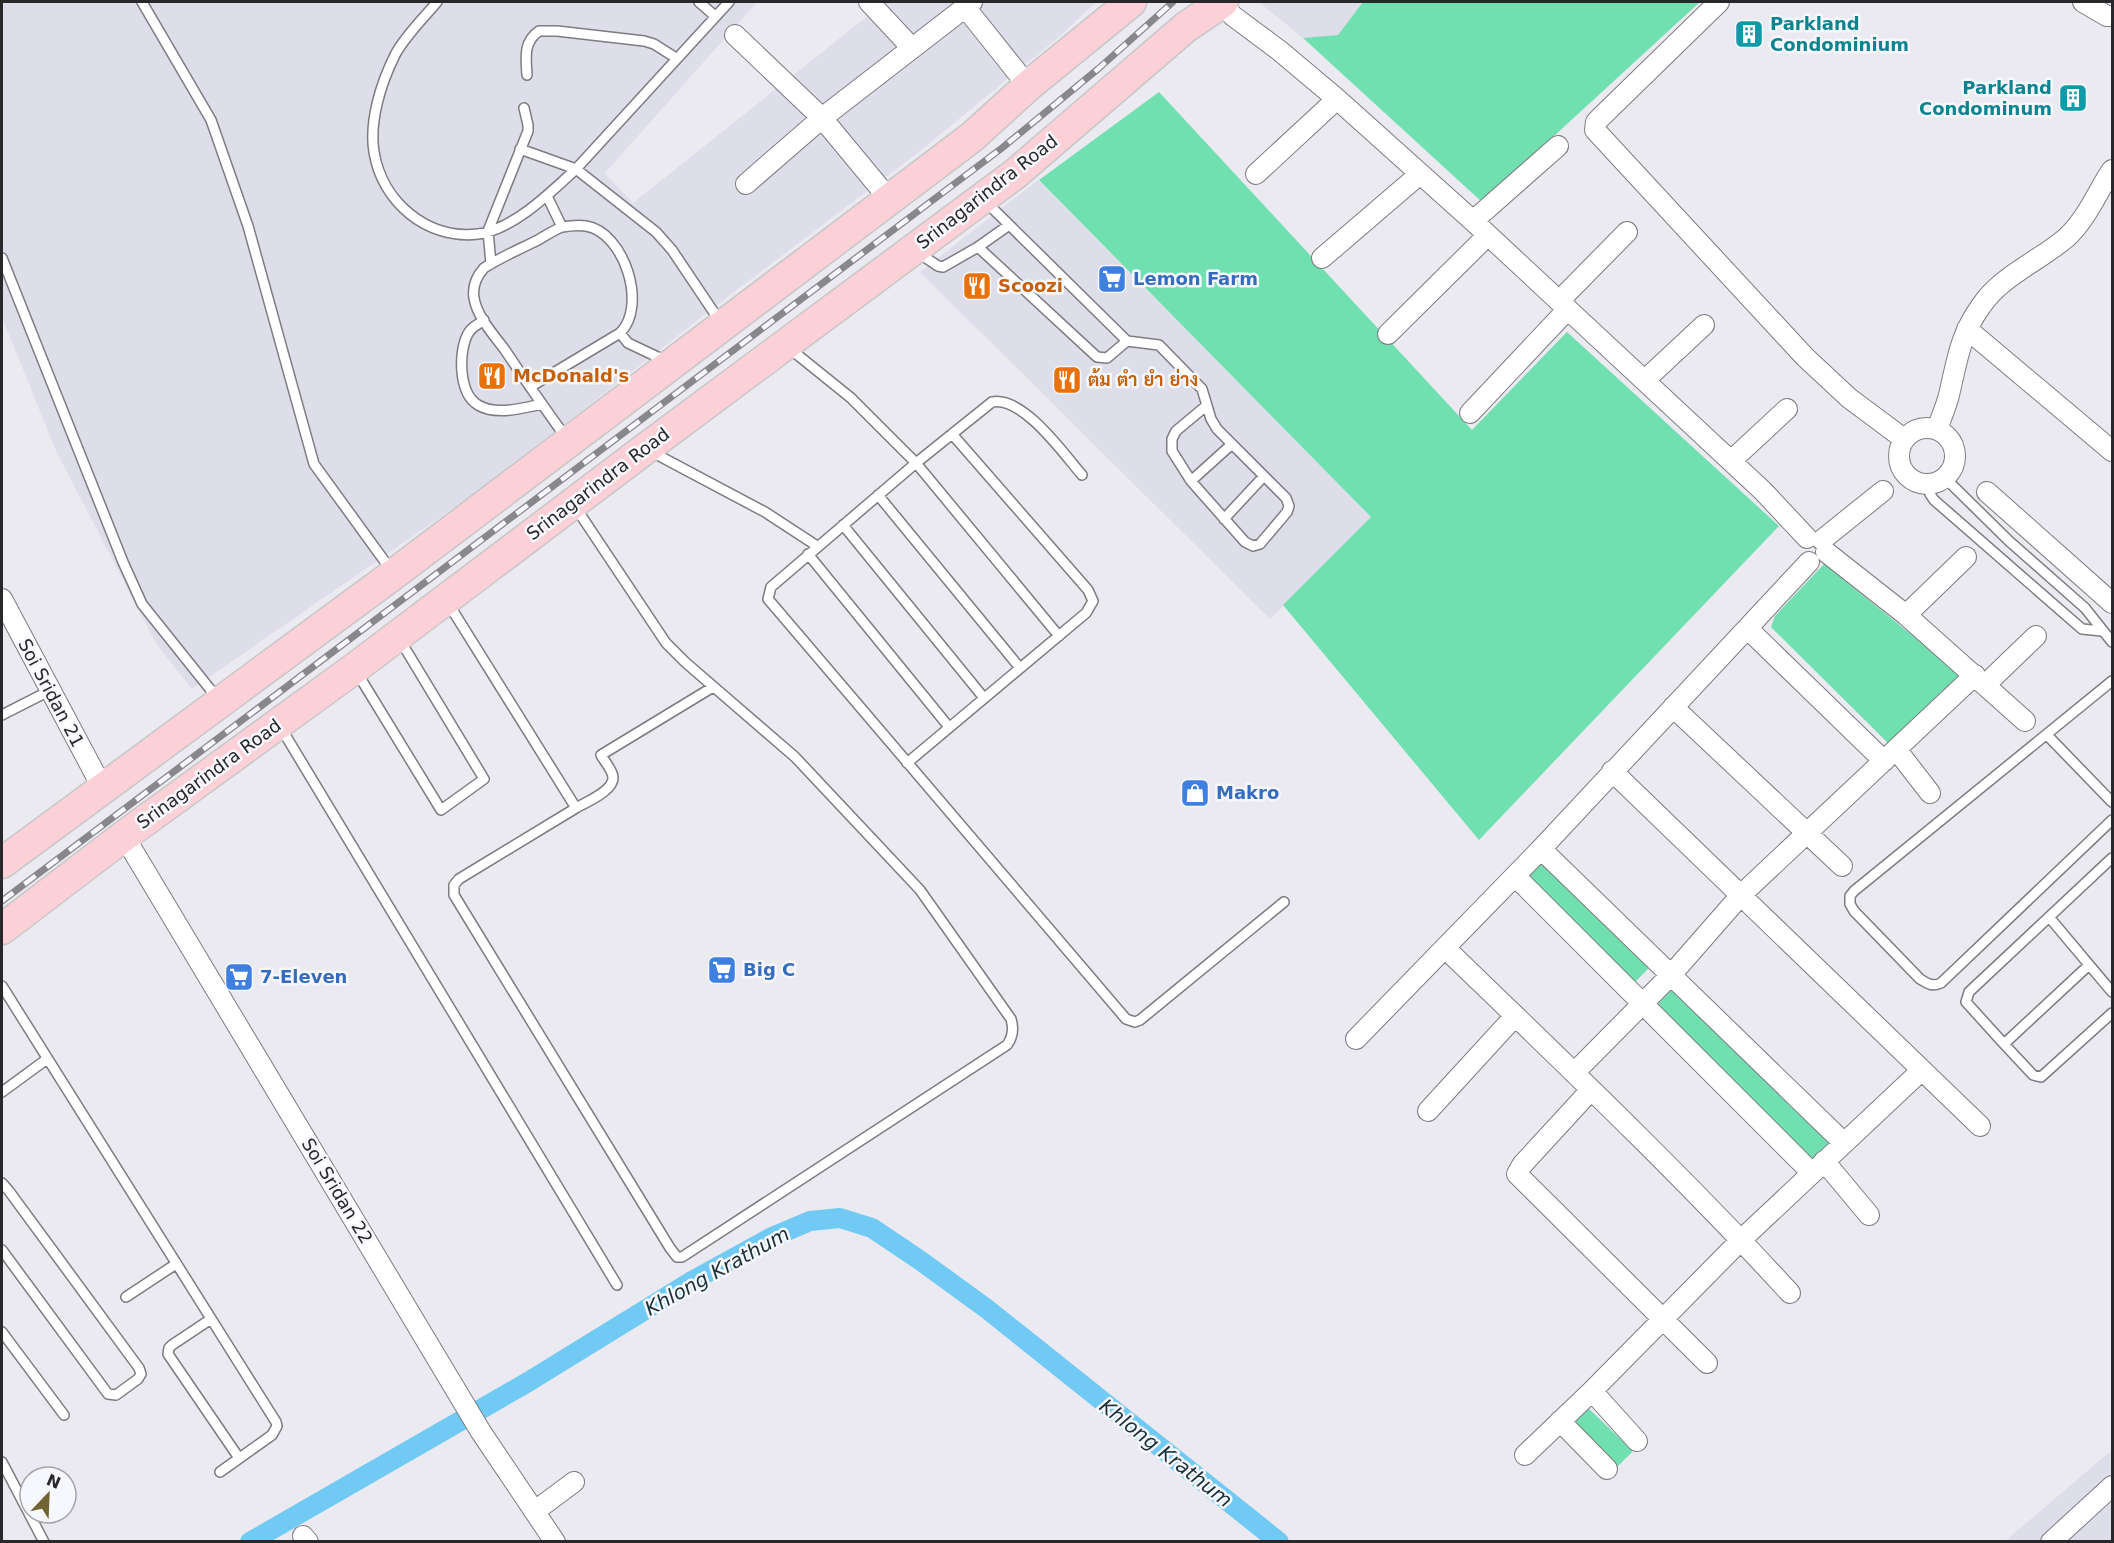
<svg xmlns="http://www.w3.org/2000/svg" width="2114" height="1543" viewBox="0 0 2114 1543" font-family="'DejaVu Sans',Sarabun,sans-serif">
<style>
.built{fill:#dddeea}
.green{fill:#70e0b1}
.lines{fill:none;stroke-linecap:round;stroke-linejoin:round}
.canal{stroke:#71caf3;stroke-width:20}
.service-casing{stroke:#7c7c81;stroke-width:12}
.minor-casing{stroke:#7c7c81;stroke-width:22}
.primary-casing{stroke:#c7c7c8;stroke-width:33}
.service{stroke:#fff;stroke-width:9}
.minor{stroke:#fff;stroke-width:20}
.primary{stroke:#fbd1d7;stroke-width:30}
.rail-casing{stroke:#88888c;stroke-width:7}
.rail{stroke:#f7f8fd;stroke-width:4.5;stroke-dasharray:14;stroke-linecap:butt}
.labels{text-anchor:middle;stroke-width:5;stroke-linejoin:round;paint-order:stroke}
.culture-label{font-size:18px;font-weight:bold;fill:#0d838f;stroke:#f7f8fd;text-anchor:start}
.street-label{font-size:18px;fill:#28282a;stroke:#f7f8fd}
.shop-label{font-size:18px;font-weight:bold;fill:#366cbe;stroke:#f7f8fd;text-anchor:start}
.food-label{font-size:18px;font-weight:bold;fill:#c56008;stroke:#f7f8fd;text-anchor:start}
.water-label{font-size:20px;font-style:italic;fill:#1a2f38;stroke:#f7f8fd}
</style>
<rect width="100%" height="100%" fill="#eaeaf0"/>
<path class="built" d="M2,2h755l-152,171 28,30 252,-201h211l-37,35 -144,118 -189,143 -238,186 -296,205 -35,-44 -101,-194 -54,-134z
M1259,2h104l-25,33 -35,3z
M1038,180l333,337 -101,102 -350,-347z
M2112,1450v91h-107z"/>
<path class="green" d="M1363,2h337l-218,200 -179,-164 35,-3z
M1159,92l313,338 95,-98 212,194 -300,314 -196,-235 88,-88 -332,-337z
M1824,564l136,110 -70,71 -119,-118 4,-11z
M1541,860l108,108 -16,16 -108,-108z
M1674,987l159,154 -20,21 -159,-154z
M1586,1406l47,45 -15,15 -47,-44z"/>
<g class="lines">
<path class="canal" d="M250,1542l278,-160 164,-101 78,-43 40,-17 30,-3 32,10 49,33 66,48 292,233"/>
<g class="service-casing">
<path id="service" d="M142,2l69,118 37,106 66,238 77,106
M437,2c-14,17 -32,34 -42,53 -14,28 -26,66 -21,97 8,50 53,88 104,82 36,-5 72,-41 98,-65l153,-167
M699,2l16,14
M527,75c-1,-17 -4,-33 12,-44h18l87,10 10,3 22,14
M520,149l56,20 80,63 16,18 49,73
M547,196l15,31
M985,201l142,140 32,4 43,44 9,30 6,10 69,69 3,8 -2,6 -27,32 -7,2 -8,-4 -54,-61 -19,-30v-12l4,-8 30,-25
M978,247l31,-22
M917,252l21,14 5,1 35,-20 119,110 10,1 20,-17
M2,258l121,304 19,42 76,95
M491,264l-3,-33 40,-100v-6l-4,-17
M484,320c-5,4 -11,6 -15,12 -11,17 -11,61 9,73 18,11 45,3 64,-1
M620,333l8,10 38,18
M789,348l62,50 65,65 143,173
M530,387l90,-54c28,-27 4,-101 -34,-107 -6,-1 -18,0 -24,1 -8,3 -17,9 -24,13 -18,9 -37,17 -54,28 -8,9 -12,18 -10,30 3,19 20,37 31,52 20,30 41,60 62,89
M650,451l115,61 52,34
M1082,475c-19,-22 -59,-79 -90,-73l-76,61 -145,124 -3,12 358,420 9,3 5,-2 144,-118
M1945,478l64,63 76,67 27,34
M1191,481l41,-37
M1919,483l10,7 1,4 4,6 148,129 20,2
M878,495l142,173
M1224,519l40,-43
M843,525l141,173
M808,554l141,173
M448,603l128,205 -117,71 -5,6v10l216,353 7,9h5l325,-212c6,-8 7,-16 4,-26l-91,-129 -125,-133 -110,-95 -19,-19 -92,-138
M356,671l85,139 43,-31 -84,-139
M2112,681l-258,210 -4,5v8l4,7 66,68c8,5 13,8 21,4l171,-163
M2,715l47,-24
M281,728l336,557
M2047,735l65,67
M907,763l179,-150 7,-12 -5,-11 -136,-156
M576,808c10,-6 38,-17 37,-31 -1,-8 -9,-16 -12,-22l112,-68
M2049,917l63,75
M2089,965l-85,79 -38,-42 3,-10 143,-134
M2,986l274,436 1,4 -5,9 -52,37
M2004,1044l29,31 8,2 71,-64
M2,1092l45,-33
M2,1183l7,8 130,177 2,6 -3,5 -22,16 -8,-1 -106,-144
M126,1297l50,-33
M211,1319l-39,26 -3,3 -1,6 71,104
M2,1332l62,83
M2,1462l42,80"/>
</g>
<g class="minor-casing">
<path id="minor" d="M869,2l43,46
M1719,2l-118,115 -5,5 -1,8 210,227 44,41 55,41
M2083,2l24,14h5
M1220,3l13,13 47,35 57,48 136,122 290,270 44,47
M965,7l63,79
M735,35l87,83 67,81
M1256,174l81,-75
M746,184l76,-66 150,-116
M1473,221l85,-75
M1322,258l98,-84
M1559,301l68,-69
M1967,329l145,122
M1388,334l100,-99
M1645,380l59,-55
M1470,413l98,-104
M1899 456a28 28 0 1 1 56 0a28 28 0 1 1-56 0Z
M1937,429c4,-11 9,-22 12,-34 8,-34 11,-60 32,-89 20,-30 58,-45 85,-68 21,-19 31,-46 46,-68
M1731,461l56,-52
M1987,492l125,111
M1822,540l61,-49
M1826,552l80,63 119,106
M2,599l100,188
M1906,615l60,-58
M1748,629l136,132
M1985,685l51,-49
M1673,707l169,159
M1896,749l34,44
M1612,771l368,355
M124,836l357,596 74,110
M1541,849l303,294
M1515,876l297,297
M1445,948c117,113 235,225 345,345
M1356,1039l185,-190 268,-287
M1574,1073l97,-98 70,-80 234,-220
M1590,1091l-68,74 -5,9 190,189
M1428,1111l87,-95
M1824,1161l45,54
M1592,1391l45,50
M1560,1421l47,48
M1525,1455l67,-64 149,-151 181,-170
M535,1511l39,-29
M303,1536l5,6
M2051,1542l61,-56"/>
</g>
<g class="primary-casing">
<path id="primary" d="M2,863l392,-289 578,-437 56,-51 103,-84
M2,929l122,-93 231,-168 290,-219 370,-275 171,-147 37,-25"/>
</g>
<use href="#service" class="service"/>
<use href="#minor" class="minor"/>
<use href="#primary" class="primary"/>
<g class="rail-casing">
<path id="rail" d="M2,901l1000,-753 96,-79 75,-67"/>
</g>
<use href="#rail" class="rail"/>
</g>
<defs>
<g id="building-square" transform="scale(1.5)"><rect x="-9" y="-9" width="18" height="18" rx="4" fill="#0f9aa8" stroke="#f7f8fd"/><path d="M-4-6H4V6H1V3H-1V6H-4ZM-2.5-4.3h1.7v1.8h-1.7ZM.8-4.3h1.7v1.8H.8ZM-2.5-1h1.7V.8h-1.7ZM.8-1h1.7V.8H.8Z" fill="#fff"/></g>
<g id="supermarket-square" transform="scale(1.5)"><rect x="-9" y="-9" width="18" height="18" rx="4" fill="#3f7fe0" stroke="#f7f8fd"/><path d="M-6-5.5h2.5l.6 2H6L4.5 2H-2.5L-4.4-4H-6ZM-1.5 3.2a1.3 1.3 0 1 0 .1 0ZM3 3.2a1.3 1.3 0 1 0 .1 0Z" fill="#fff"/></g>
<g id="restaurant-square" transform="scale(1.5)"><rect x="-9" y="-9" width="18" height="18" rx="4" fill="#e8710a" stroke="#f7f8fd"/><path d="M-5-6h1v4h1v-4h1v4h1v-4h1v5L-1.5 .5V6h-2V.5L-5-1ZM5-6V6H3V1.5H1.5Q1.5-4 5-6Z" fill="#fff"/></g>
<g id="shop-square" transform="scale(1.5)"><rect x="-9" y="-9" width="18" height="18" rx="4" fill="#3f7fe0" stroke="#f7f8fd"/><path d="M-5-2.5h2.3a2.7 3.5 0 0 1 5.4 0H5L5.5 6h-11ZM-1.5-2.5h3a1.5 2.3 0 0 0-3 0Z" fill="#fff"/></g>
</defs>
<g fill-rule="evenodd">
<use href="#building-square" x="1749" y="34"/>
<use href="#building-square" x="2073" y="98"/>
<use href="#supermarket-square" x="1112" y="279"/>
<use href="#restaurant-square" x="977" y="286"/>
<use href="#restaurant-square" x="492" y="376"/>
<use href="#restaurant-square" x="1067" y="380"/>
<use href="#shop-square" x="1195" y="793"/>
<use href="#supermarket-square" x="722" y="970"/>
<use href="#supermarket-square" x="239" y="977"/>
</g>
<g class="labels">
<g class="culture-label">
<text x="1770" y="30">Parkland<tspan x="1770" dy="21">Condominium</tspan></text>
<text x="2052" y="94" text-anchor="end">Parkland<tspan x="2052" dy="21">Condominum</tspan></text>
</g>
<g class="street-label">
<text transform="translate(987 192) rotate(-38)" y="6">Srinagarindra Road</text>
<text transform="translate(598 484) rotate(-37)" y="6">Srinagarindra Road</text>
<text transform="translate(51 693) rotate(62)" y="6">Soi Sridan 21</text>
<text transform="translate(209 774) rotate(-36)" y="6">Srinagarindra Road</text>
<text transform="translate(337 1191) rotate(59)" y="6">Soi Sridan 22</text>
</g>
<g class="shop-label">
<text x="1133" y="285">Lemon Farm</text>
<text x="1216" y="799">Makro</text>
<text x="743" y="976">Big C</text>
<text x="260" y="983">7-Eleven</text>
</g>
<g class="food-label">
<text x="998" y="292">Scoozi</text>
<text x="513" y="382">McDonald's</text>
<text x="1088" y="386">ต้ม ตำ ยำ ย่าง</text>
</g>
<g class="water-label">
<text transform="translate(717 1271) rotate(-29)" y="7">Khlong Krathum</text>
<text transform="translate(1166 1453) rotate(38)" y="7">Khlong Krathum</text>
</g>
</g>
<rect width="2114" height="1543" fill="none" stroke="#28282a" stroke-width="6"/>
<g transform="translate(48 1495) rotate(23)"><circle r="28" fill="#f7f8fd" stroke="#a4a5a9" stroke-width="1.5"/>
<path d="M0-4.5L10 22L0 15L-10 22Z" fill="#706532"/>
<text y="-9" font-size="16" font-weight="bold" text-anchor="middle" fill="#28282a">N</text>
</g>
</svg>
